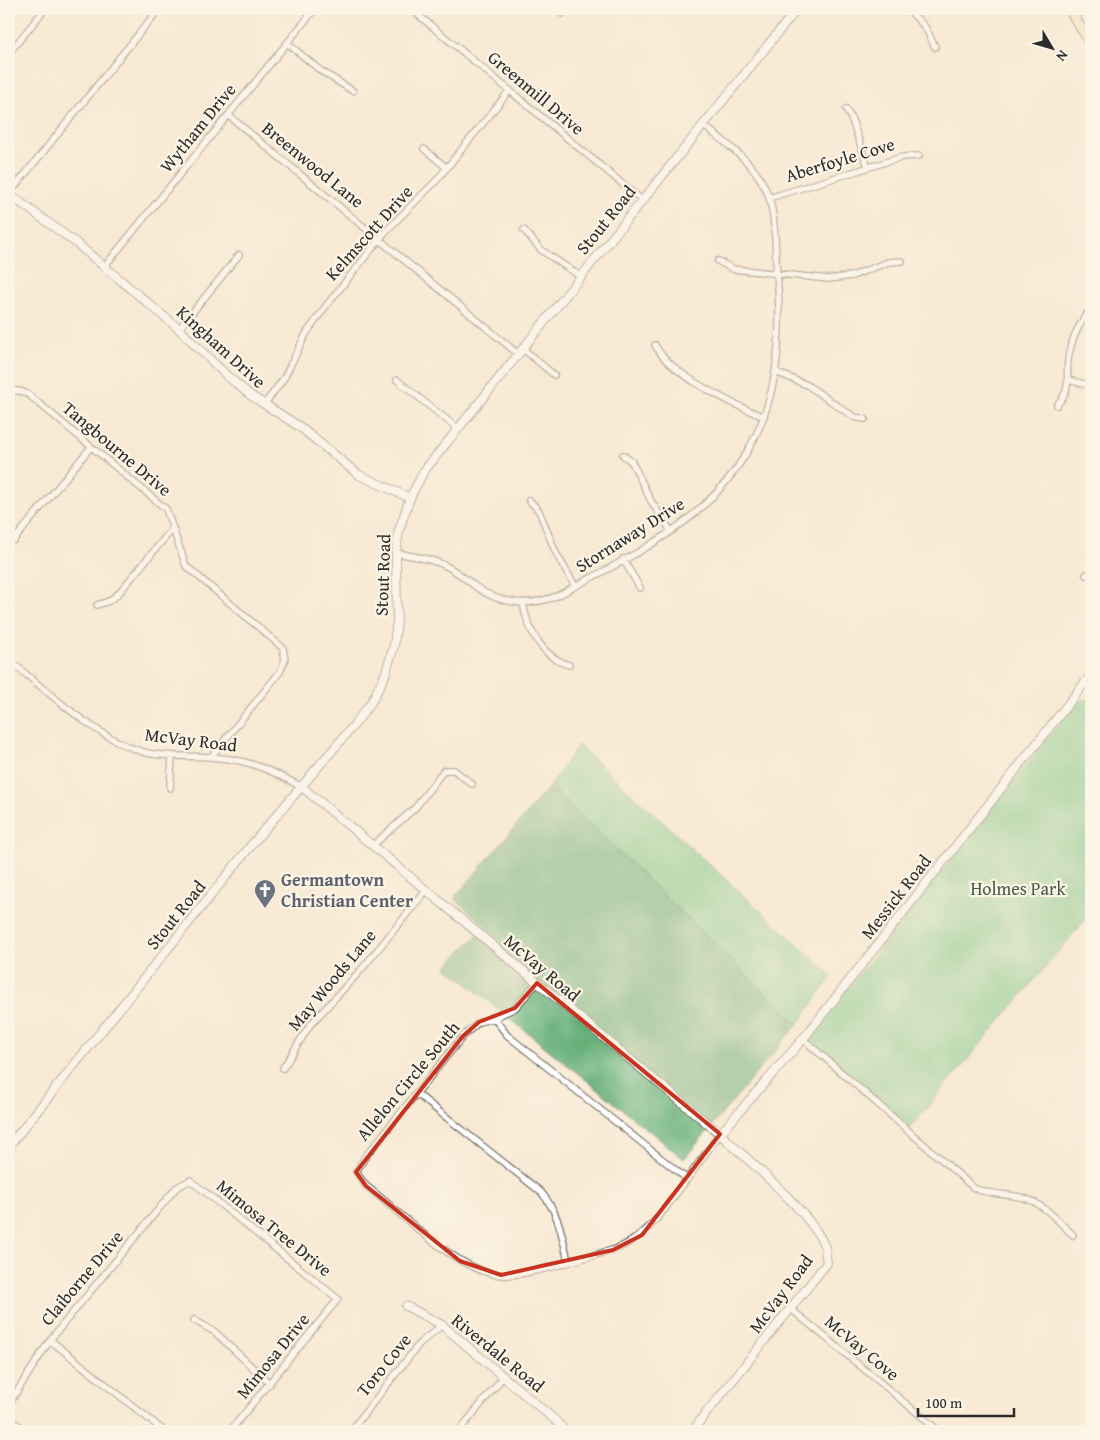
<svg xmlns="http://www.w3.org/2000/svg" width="1100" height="1440" viewBox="0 0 1100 1440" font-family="'Gentium Book Plus',serif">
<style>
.green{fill:#7acb8d;stroke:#527b5c}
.forest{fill:#63af78;stroke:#476d52}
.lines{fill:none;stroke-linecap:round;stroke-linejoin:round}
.minor-casing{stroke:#736e66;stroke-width:8}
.tertiary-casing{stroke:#736e66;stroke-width:10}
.secondary-casing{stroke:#736e66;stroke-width:11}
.minor{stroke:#fff;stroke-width:5.5}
.tertiary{stroke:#fff;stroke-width:8}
.secondary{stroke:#f9e7c3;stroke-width:9}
.marked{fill:none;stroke:#c8321e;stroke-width:4;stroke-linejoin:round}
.labels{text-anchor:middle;stroke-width:4.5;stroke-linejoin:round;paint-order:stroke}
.street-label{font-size:18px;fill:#2b2b2b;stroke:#fcf5e5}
.worship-label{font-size:18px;font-weight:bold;fill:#5b616d;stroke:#fcf5e5;text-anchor:start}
.park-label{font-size:18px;fill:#435b48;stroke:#fcf5e5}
</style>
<rect width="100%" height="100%" fill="#fcf5e5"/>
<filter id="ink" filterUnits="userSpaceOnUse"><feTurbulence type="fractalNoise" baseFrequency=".02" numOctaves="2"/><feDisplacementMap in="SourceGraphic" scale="10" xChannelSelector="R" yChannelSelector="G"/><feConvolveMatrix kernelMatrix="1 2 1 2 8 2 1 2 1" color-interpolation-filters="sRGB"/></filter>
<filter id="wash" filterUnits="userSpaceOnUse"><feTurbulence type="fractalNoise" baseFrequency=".0096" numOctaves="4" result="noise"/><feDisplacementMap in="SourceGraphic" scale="20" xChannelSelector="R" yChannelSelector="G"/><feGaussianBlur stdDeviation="1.12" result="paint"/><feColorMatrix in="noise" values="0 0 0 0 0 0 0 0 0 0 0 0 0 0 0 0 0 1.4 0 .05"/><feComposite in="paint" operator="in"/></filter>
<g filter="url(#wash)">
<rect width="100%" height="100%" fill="#f8e9d4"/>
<path class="green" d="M1091,698v222h-6l-176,209 -97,-88v-8l265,-331z
M578,745l254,231 -34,48 -248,-238z"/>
<path class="forest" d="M550,786l248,238 -114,135 -238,-192 40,-41 -32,-28z"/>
</g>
<g filter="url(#ink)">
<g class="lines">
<g class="minor-casing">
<path id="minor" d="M411,9l231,191
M908,9l17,18 10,20
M562,14l4,-5
M287,43l34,28 32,20
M9,53l36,-44
M846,109l6,11 16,47
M228,115l289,238
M424,149l23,19
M9,194l150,-185
M769,198l133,-41 17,-1
M524,230l17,20 39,26
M718,261l15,8 96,10 23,-3 36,-14 14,-1
M104,267l211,-258
M179,329l60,-74
M655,345c15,30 78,59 109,72
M522,348l32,27
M776,372l31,13 47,32 11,2
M397,380l60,48
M1069,380l22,6
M9,391h11l9,4 137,114 20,57 97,82 2,12 -5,12 -69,85
M264,405l20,-27 22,-44 20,-28 60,-75 50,-50 74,-91
M1057,405c15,-16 9,-26 11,-45 2,-18 11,-37 23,-51
M623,455l9,7 19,39 20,30
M529,500l10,11 17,42 19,33
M14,540l77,-93
M396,553c17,3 33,5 48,12 12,5 21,14 32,22 25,18 55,20 83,8 44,-24 91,-46 130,-77 80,-64 97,-146 88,-244 -2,-21 -1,-43 -5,-64 -6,-40 -40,-62 -69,-85
M623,559l17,29
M1086,575l5,-3
M523,603c4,26 20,55 46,62
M97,605l12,-4 9,-7 55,-66
M9,660c38,31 90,81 138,93 24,5 49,2 73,5 30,2 56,15 82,29
M170,788l2,-32
M372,846l43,-38 29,-38h10l18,14
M494,1018l13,17 180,144c-22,29 -39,59 -74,71 -28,7 -86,27 -112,25 -43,-2 -100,-63 -135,-89l-10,-14 9,-15 98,-121 16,-14 15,-4 21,-10 22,-25
M803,1039l171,149c17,8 36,5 53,11 18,6 33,24 46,36
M283,1068l27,-43 51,-55 65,-79
M417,1094l124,98c18,21 21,43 27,69
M687,1179l33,-45
M791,1309l147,121
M194,1320l21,12 55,52
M50,1340l114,91
M9,1404l41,-64 126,-152 14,-8 148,119 -108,132
M9,1418l17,13
M353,1428l67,-85 22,-18
M459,1431l45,-55"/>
</g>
<g class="tertiary-casing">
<path id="tertiary" d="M9,194l67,49 103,86 47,46 24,20 50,32 59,48 51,23
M302,787l418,347c27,25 94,81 105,114 1,5 1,11 2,15l-135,168
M720,1134l83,-95 288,-364
M9,1146l244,-303 101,-118 18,-24 13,-26 9,-29 3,-26 -1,-67 3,-23 11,-32 14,-27 373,-462
M406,1306l36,19 113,95 10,11"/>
</g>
<g class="secondary-casing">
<path id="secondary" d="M1069,9l22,35"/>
</g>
<use href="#minor" class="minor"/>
<use href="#tertiary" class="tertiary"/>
<use href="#secondary" class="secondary"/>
</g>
</g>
<path d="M0 0H1100V1440H0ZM537,983l183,151 -78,101 -29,15 -112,25 -41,-14 -94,-75 -10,-14 107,-136 16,-14 36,-14z" fill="#f8e9d4" fill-opacity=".55" fill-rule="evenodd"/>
<path class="marked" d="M537,983l183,151 -78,101 -29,15 -112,25 -41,-14 -94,-75 -10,-14 107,-136 16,-14 36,-14z"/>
<defs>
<g id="church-pin" transform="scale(1.125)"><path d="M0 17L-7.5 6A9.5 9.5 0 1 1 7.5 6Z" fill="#6b7280" stroke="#fcf5e5"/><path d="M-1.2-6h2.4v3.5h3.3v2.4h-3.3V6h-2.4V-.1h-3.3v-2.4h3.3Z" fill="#fff"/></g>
</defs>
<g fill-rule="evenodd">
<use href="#church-pin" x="265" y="890"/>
</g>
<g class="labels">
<g class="street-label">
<text transform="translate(536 93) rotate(40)" y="6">Greenmill Drive</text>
<text transform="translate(198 128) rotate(-51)" y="6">Wytham Drive</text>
<text transform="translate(840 160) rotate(-17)" y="6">Aberfoyle Cove</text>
<text transform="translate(313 165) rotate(39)" y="6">Breenwood Lane</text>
<text transform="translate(606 220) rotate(-51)" y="6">Stout Road</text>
<text transform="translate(369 233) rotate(-48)" y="6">Kelmscott Drive</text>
<text transform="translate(221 347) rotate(42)" y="6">Kingham Drive</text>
<text transform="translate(117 449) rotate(40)" y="6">Tangbourne Drive</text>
<text transform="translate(630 535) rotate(-32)" y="6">Stornaway Drive</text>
<text transform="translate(383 575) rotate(-88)" y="6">Stout Road</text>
<text transform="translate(191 740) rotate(7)" y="6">McVay Road</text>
<text transform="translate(896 897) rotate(-52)" y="6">Messick Road</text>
<text transform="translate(176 915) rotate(-51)" y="6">Stout Road</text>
<text transform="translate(542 968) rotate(40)" y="6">McVay Road</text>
<text transform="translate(332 980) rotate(-50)" y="6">May Woods Lane</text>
<text transform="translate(408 1081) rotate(-50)" y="6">Allelon Circle South</text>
<text transform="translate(274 1228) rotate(39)" y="6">Mimosa Tree Drive</text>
<text transform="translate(82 1278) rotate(-50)" y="6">Claiborne Drive</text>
<text transform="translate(781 1294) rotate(-53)" y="6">McVay Road</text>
<text transform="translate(862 1348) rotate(40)" y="6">McVay Cove</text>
<text transform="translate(498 1353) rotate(39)" y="6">Riverdale Road</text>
<text transform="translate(273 1356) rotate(-51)" y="6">Mimosa Drive</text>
<text transform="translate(384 1365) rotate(-51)" y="6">Toro Cove</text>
</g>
<g class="worship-label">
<text x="281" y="886">Germantown<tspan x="281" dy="21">Christian Center</tspan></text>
</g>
<g class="park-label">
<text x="1018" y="895">Holmes Park</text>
</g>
</g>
<rect width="1100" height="1440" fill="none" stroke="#fcf5e5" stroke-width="30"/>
<g transform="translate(1052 48) rotate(128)" stroke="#fcf5e5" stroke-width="4" paint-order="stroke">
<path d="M0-4L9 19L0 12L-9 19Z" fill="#2b2b2b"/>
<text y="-8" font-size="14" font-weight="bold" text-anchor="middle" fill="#2b2b2b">N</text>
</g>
<path d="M918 1408v8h96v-8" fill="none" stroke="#2b2b2b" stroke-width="2.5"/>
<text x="925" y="1408" font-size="15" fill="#2b2b2b" stroke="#fcf5e5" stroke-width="4" paint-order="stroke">100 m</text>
</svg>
